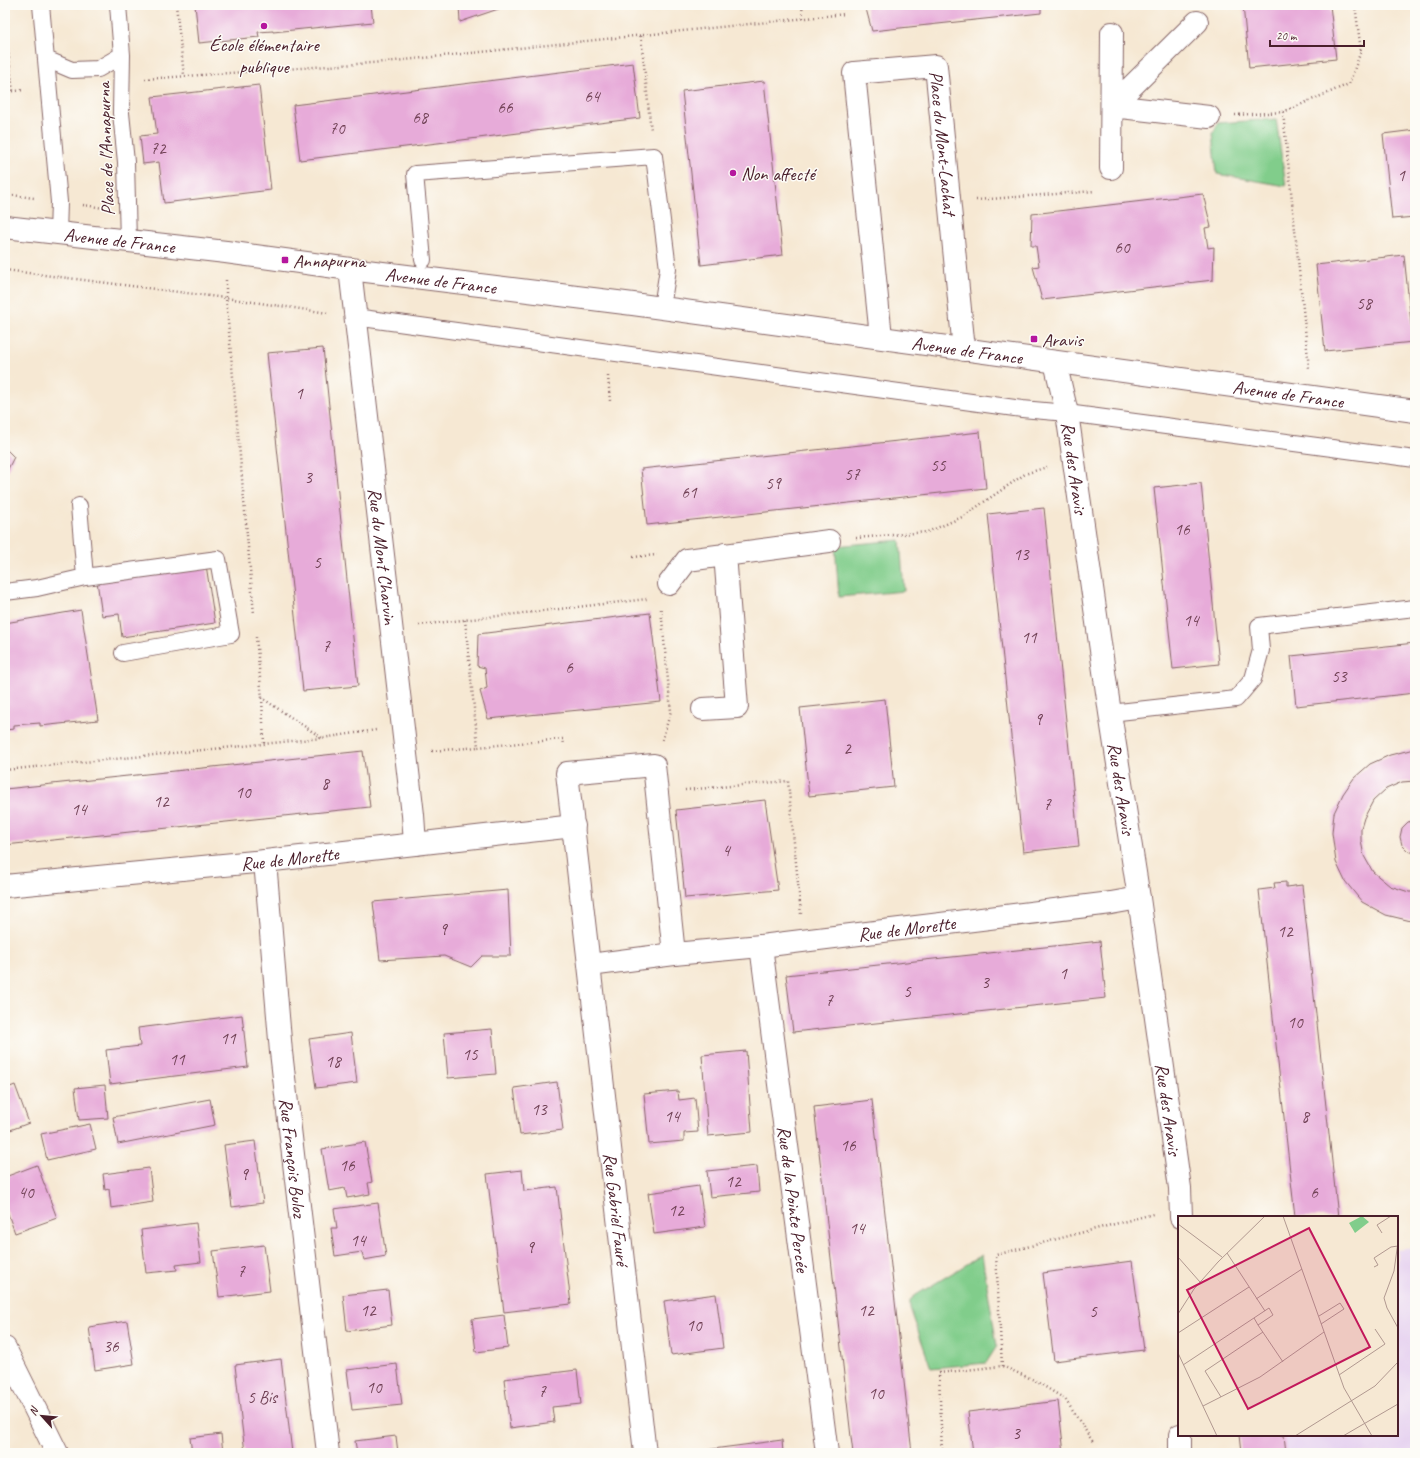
<svg xmlns="http://www.w3.org/2000/svg" width="1420" height="1458" viewBox="0 0 1420 1458" font-family="Caveat,sans-serif">
<style>
.built{fill:#e6d2f0}
.green{fill:#81cd8b;stroke:#66765b}
.building{fill:#e7abd9}
.lines{fill:none;stroke-linecap:round;stroke-linejoin:round}
.service-casing{stroke:#866566;stroke-width:18}
.pedestrian-casing{stroke:#866566;stroke-width:24}
.minor-casing{stroke:#866566;stroke-width:24}
.path{stroke:#866566;stroke-width:2.5;stroke-dasharray:1 3;stroke-linecap:butt}
.service{stroke:#fff;stroke-width:16}
.pedestrian{stroke:#fff;stroke-width:22}
.minor{stroke:#fff;stroke-width:22}
.poi-dot{fill:#b5179e;stroke:#fdfcf7;stroke-width:1.5}
.labels{text-anchor:middle;stroke-width:3;stroke-linejoin:round;paint-order:stroke}
.number-label{font-size:17px;fill:#714256}
.poi-label{font-size:19px;fill:#4a1f2b;stroke:#fdfcf7;text-anchor:start}
.street-label{font-size:19px;fill:#4a1f2b;stroke:#fdfcf7}
.inset-road{fill:none;stroke:#b19890;stroke-width:1}
.view{fill:#c2185b;fill-opacity:0.15;stroke:#c2185b;stroke-width:2}
.inset-edge{fill:none;stroke:#4a1f2b;stroke-width:2}
</style>
<rect width="100%" height="100%" fill="#fdfcf7"/>
<filter id="ink" filterUnits="userSpaceOnUse"><feTurbulence type="fractalNoise" baseFrequency=".025" numOctaves="2"/><feDisplacementMap in="SourceGraphic" scale="8" xChannelSelector="R" yChannelSelector="G"/><feConvolveMatrix kernelMatrix="1 2 1 2 8 2 1 2 1" color-interpolation-filters="sRGB"/></filter>
<filter id="wash" filterUnits="userSpaceOnUse"><feTurbulence type="fractalNoise" baseFrequency=".012" numOctaves="4" result="noise"/><feDisplacementMap in="SourceGraphic" scale="16" xChannelSelector="R" yChannelSelector="G"/><feGaussianBlur stdDeviation="0.9" result="paint"/><feColorMatrix in="noise" values="0 0 0 0 0 0 0 0 0 0 0 0 0 0 0 0 0 1.4 0 .05"/><feComposite in="paint" operator="in"/></filter>
<g filter="url(#wash)">
<rect width="100%" height="100%" fill="#f6e8d3"/>
<path class="built" d="M1415,1248v205h-174l-2,-18h158v-185z"/>
<path class="green" d="M1276,119l10,67 -69,-12 -4,-41 5,-10z
M900,540l4,51 -65,6 -4,-51z
M982,1255l15,91 -11,17 -55,5 -21,-60v-8l6,-5z"/>
<g id="blocks">
<path class="building" d="M195,5h176l2,17 -100,10v-1l-15,1 1,5 -60,6z
M459,5h51l-50,17z
M865,5h176v8l-169,18z
M1243,5h87l6,54 -87,9z
M633,63l7,55 -340,42 -7,-55z
M764,81l19,174 -82,10 -19,-174z
M259,85l12,105 -107,13 -5,-41 -16,2 -3,-28 17,-2 -5,-37z
M1415,130v87l-23,2 -9,-85z
M1203,194l8,33 -6,1 3,20 6,-1 -1,33 -171,20 -9,-33 6,-1 -3,-20h-5l1,-32z
M1404,255l9,87 -88,9 -9,-86z
M323,348l35,338 -55,5 -36,-338z
M980,432l6,56 -339,37 -6,-56z
M5,448l9,9 -9,18z
M1201,483l18,181 -46,5 -19,-181z
M1044,508l35,338 -56,6 -35,-338z
M206,565l9,58 -93,14 -3,-23 -17,2 -5,-35z
M81,610l17,110 -58,6v-3l-26,2v4l-9,1v-107z
M650,613l11,89 -173,17 -8,-28 7,-3 -2,-20 -8,-2 1,-32z
M1415,643v50l-119,13 -5,-50z
M885,699l9,88 -85,9 -9,-88z
M1410,750h5v31l-13,1 -16,7 -13,12 -9,17 -3,10v13l3,15 9,16 17,14 19,6h6v29h-4l-25,-6 -24,-13 -17,-21 -9,-19 -4,-29 2,-20 9,-19 11,-16 16,-14 20,-9z
M363,751l7,56 -365,38v-56z
M765,800l13,90 -93,8 -9,-88z
M1415,820v33l-7,-2 -6,-6 -2,-8 2,-9 6,-6z
M1286,882v5l16,-2 36,332h-43l-36,-327 16,-2 -1,-5z
M508,890l3,66h-29l-11,11 -27,-11 -64,4 -7,-58z
M1100,941l6,57 -313,34 -7,-57z
M242,1015l6,52 -138,17 -4,-34 34,-4 -2,-18z
M492,1029l4,45 -48,4 -4,-45z
M351,1033l6,50 -41,5 -7,-49z
M746,1051l6,81 -44,4 -6,-81z
M557,1082l6,48 -43,5 -6,-47z
M15,1085l14,38 -24,9v-43z
M105,1085l3,33 -29,2 -4,-32z
M678,1091l1,9 16,-2 3,34 -14,1v8l-35,3 -5,-50z
M210,1099l5,26 -97,19 -5,-27z
M872,1100l19,166 21,187h-59l-2,-16 -37,-330z
M90,1124l6,25 -49,11 -6,-26z
M255,1141l8,62 -31,4 -8,-62z
M365,1142l7,40 -4,1 2,11 -23,4 -2,-10 -16,3 -7,-42z
M37,1165l20,53 -42,15 -10,-27v-29z
M757,1166l2,26 -49,5 -3,-26z
M149,1168l4,34 -42,6 -2,-19 -4,1 -2,-16z
M522,1170l2,21 33,-4 14,117 -67,8 -17,-138z
M699,1186l6,41 -51,7 -6,-41z
M378,1203l8,53 -22,4 -2,-8 -27,4 -4,-28h6l-3,-19z
M196,1223l5,39 -25,3 1,5 -31,3 -5,-43z
M264,1245l6,46 -51,6 -6,-46z
M1132,1261l12,89 -90,11 -11,-88z
M388,1290l4,35 -45,6 -4,-36z
M716,1294l7,54 -52,7 -7,-54z
M504,1315l4,33 -32,4 -4,-33z
M127,1321l7,43 -39,6 -6,-43z
M281,1359l11,94h-47l-10,-88z
M397,1364l5,41 -50,5 -5,-40z
M577,1370l4,34 -29,3 2,15 -44,6 -6,-49z
M1058,1401l6,52h-91l-5,-41z
M221,1434l2,19h-31l-2,-15z
M1239,1435h45l2,18h-45z
M396,1436l2,17h-41l-2,-12z
M782,1440l1,13h-93v-1z"/>
</g>
</g>
<g filter="url(#ink)">
<use href="#blocks" fill-opacity="0" stroke="#866566" stroke-width="1"/>
<g class="lines">
<g class="service-casing">
<path id="service" d="M41,5l18,197 -1,32
M118,5l4,50 -1,58 5,49 2,80
M46,59l26,11 26,-1 24,-14
M423,260l-8,-86 239,-18 14,113 -6,38
M355,317l667,92 45,4 348,46
M85,577l133,-18 13,75 -108,19
M5,592l32,-4 48,-11 -6,-71
M1110,713l126,-14 17,-20 8,-29 -2,-24 156,-18"/>
</g>
<g class="pedestrian-casing">
<path id="pedestrian" d="M1197,22l-85,84 97,11
M1111,168l1,-135
M669,584l18,-24 142,-19
M703,709l34,-2 -12,-153"/>
</g>
<g class="minor-casing">
<g id="minor">
<path id="s1" d="M5,227l221,25 124,17 283,35 782,107"/>
<path id="s2" d="M350,269l63,546 2,29"/>
<path id="s3" d="M881,337l-27,-264 82,-7 28,284"/>
<path id="s4" d="M1055,362l12,51 43,300 29,185 41,290 1,29"/>
<path id="s5" d="M265,861l16,191 47,401"/>
<path id="s6" d="M5,886l260,-25 309,-35"/>
<path id="s7" d="M761,946l66,507"/>
<path id="s8" d="M674,954l87,-8 350,-43 28,-5"/>
<path id="s9" d="M590,965l84,-11 -20,-189 -87,8 78,680"/>
<path d="M5,1348l52,105"/>
<path d="M1180,1453v-18"/>
</g>
</g>
<path class="path" d="M176,5l8,70
M802,5l1,14
M5,26l8,65
M641,36l10,95
M145,79l240,-17 460,-48
M5,92l19,-2
M1283,112l26,256
M1235,115l48,-3 66,-28 12,-33 -6,-46
M5,194l29,4
M976,200l119,-9
M83,205l21,3
M5,270l221,28 102,15
M226,280v18l28,316
M608,376l2,25
M856,538l71,-6 17,-7 18,-8 63,-43 22,-7
M633,557l24,-2
M661,609l10,102 -9,29
M465,620l13,127 85,-8 1,6
M419,625l228,-26
M256,637l6,61 60,40
M262,698l2,46
M432,751l46,-4
M5,770l317,-32 54,-8
M685,790l103,-9 13,133
M1002,1366l-6,-111 157,-41
M942,1453l-3,-80 63,-7 32,14 31,19 28,43"/>
<use href="#service" class="service"/>
<use href="#pedestrian" class="pedestrian"/>
<use href="#minor" class="minor"/>
</g>
</g>
<g class="poi-dot">
<circle cx="264" cy="26" r="4"/>
<circle cx="733" cy="173" r="4"/>
<rect x="281" y="256" width="8" height="8" rx="2"/>
<rect x="1030" y="335" width="8" height="8" rx="2"/>
</g>
<g class="labels">
<g class="number-label">
<text x="592" y="102">64</text>
<text x="505" y="113">66</text>
<text x="420" y="123">68</text>
<text x="337" y="134">70</text>
<text x="158" y="154">72</text>
<text x="1401" y="181">1</text>
<text x="1122" y="253">60</text>
<text x="1364" y="309">58</text>
<text x="299" y="399">1</text>
<text x="938" y="471">55</text>
<text x="852" y="480">57</text>
<text x="308" y="483">3</text>
<text x="773" y="489">59</text>
<text x="689" y="498">61</text>
<text x="1182" y="535">16</text>
<text x="1021" y="560">13</text>
<text x="317" y="568">5</text>
<text x="1191" y="626">14</text>
<text x="1029" y="643">11</text>
<text x="326" y="652">7</text>
<text x="569" y="673">6</text>
<text x="1339" y="682">53</text>
<text x="1038" y="725">9</text>
<text x="847" y="754">2</text>
<text x="325" y="789">8</text>
<text x="243" y="798">10</text>
<text x="161" y="807">12</text>
<text x="1047" y="810">7</text>
<text x="79" y="815">14</text>
<text x="726" y="856">4</text>
<text x="443" y="935">9</text>
<text x="1285" y="937">12</text>
<text x="1063" y="979">1</text>
<text x="985" y="988">3</text>
<text x="907" y="997">5</text>
<text x="829" y="1006">7</text>
<text x="1295" y="1028">10</text>
<text x="228" y="1044">11</text>
<text x="470" y="1060">15</text>
<text x="177" y="1065">11</text>
<text x="333" y="1067">18</text>
<text x="539" y="1115">13</text>
<text x="672" y="1122">14</text>
<text x="1305" y="1122">8</text>
<text x="848" y="1151">16</text>
<text x="347" y="1171">16</text>
<text x="244" y="1180">9</text>
<text x="733" y="1187">12</text>
<text x="26" y="1198">40</text>
<text x="1314" y="1198">6</text>
<text x="676" y="1216">12</text>
<text x="857" y="1234">14</text>
<text x="358" y="1246">14</text>
<text x="530" y="1253">9</text>
<text x="241" y="1277">7</text>
<text x="368" y="1316">12</text>
<text x="866" y="1316">12</text>
<text x="1093" y="1317">5</text>
<text x="694" y="1331">10</text>
<text x="111" y="1352">36</text>
<text x="374" y="1393">10</text>
<text x="542" y="1397">7</text>
<text x="876" y="1399">10</text>
<text x="262" y="1403">5 Bis</text>
<text x="1016" y="1439">3</text>
</g>
<g class="poi-label">
<text x="264" y="51" text-anchor="middle">École élémentaire<tspan x="264" dy="22">publique</tspan></text>
<text x="741" y="180">Non affecté</text>
<text x="293" y="267">Annapurna</text>
<text x="1042" y="346">Aravis</text>
</g>
<g class="street-label">
<text dy="7" stroke="none"><textPath href="#s3" startOffset="425">Place du Mont-Lachat</textPath></text>
<text transform="translate(105 149) rotate(-92)" y="7">Place de l'Annapurna</text>
<text dy="7" stroke="none"><textPath href="#s1" startOffset="115">Avenue de France</textPath></text>
<text dy="7" stroke="none"><textPath href="#s1" startOffset="439">Avenue de France</textPath></text>
<text dy="7" stroke="none"><textPath href="#s1" startOffset="970">Avenue de France</textPath></text>
<text dy="7" stroke="none"><textPath href="#s1" startOffset="1294">Avenue de France</textPath></text>
<text dy="7" stroke="none"><textPath href="#s4" startOffset="108">Rue des Aravis</textPath></text>
<text dy="7" stroke="none"><textPath href="#s2" startOffset="289">Rue du Mont Charvin</textPath></text>
<text dy="7" stroke="none"><textPath href="#s4" startOffset="432">Rue des Aravis</textPath></text>
<text dy="7" stroke="none"><textPath href="#s6" startOffset="286">Rue de Morette</textPath></text>
<text dy="7" stroke="none"><textPath href="#s8" startOffset="234">Rue de Morette</textPath></text>
<text dy="7" stroke="none"><textPath href="#s4" startOffset="756">Rue des Aravis</textPath></text>
<text dy="7" stroke="none"><textPath href="#s5" startOffset="298">Rue François Buloz</textPath></text>
<text dy="7" stroke="none"><textPath href="#s7" startOffset="255">Rue de la Pointe Percée</textPath></text>
<text dy="7" stroke="none"><textPath href="#s9" startOffset="801">Rue Gabriel Fauré</textPath></text>
</g>
</g>
<g transform="translate(1178 1216)">
<rect width="220" height="220" fill="#f6e8d3"/>
<path d="M184,0l7,6 -14,11 -6,-10z" fill="#81cd8b"/>
<path class="inset-road" d="M105,0l61,172 28,48M0,8l44,33M204,17l-5,-8 14,-9M220,26l-4,29 -10,27 3,10 11,20M49,37l38,58M0,41l22,25M196,51l4,-2 -4,-7 17,-11 7,-1M78,83l46,-30M0,98l16,-25 24,-27 47,-46M141,100l21,-13 4,6 -23,15M80,109l25,37M0,117l71,-46M0,137l39,83M5,149l86,-57 4,7 -15,10 -4,-7M161,159l46,-31 -10,-15M43,181l-16,-26 58,-39M25,190l57,-29 64,-45M117,220l80,-50 23,-24M165,220l55,-32"/>
<path class="view" d="M131,12l61,119 -122,62 -61,-119z"/>
<rect width="220" height="220" class="inset-edge"/>
</g>
<rect width="1420" height="1458" fill="none" stroke="#fdfcf7" stroke-width="20"/>
<g transform="translate(42 1416) rotate(297)" stroke="#fdfcf7" stroke-width="3" paint-order="stroke">
<path d="M0-3L7 15L0 10L-7 15Z" fill="#4a1f2b"/>
<text y="-6" font-size="11" font-weight="bold" text-anchor="middle" fill="#4a1f2b">N</text>
</g>
<path d="M1270 40v6h94v-6" fill="none" stroke="#4a1f2b" stroke-width="2"/>
<text x="1276" y="40" font-size="12" fill="#4a1f2b" stroke="#fdfcf7" stroke-width="3" paint-order="stroke">20 m</text>
</svg>
